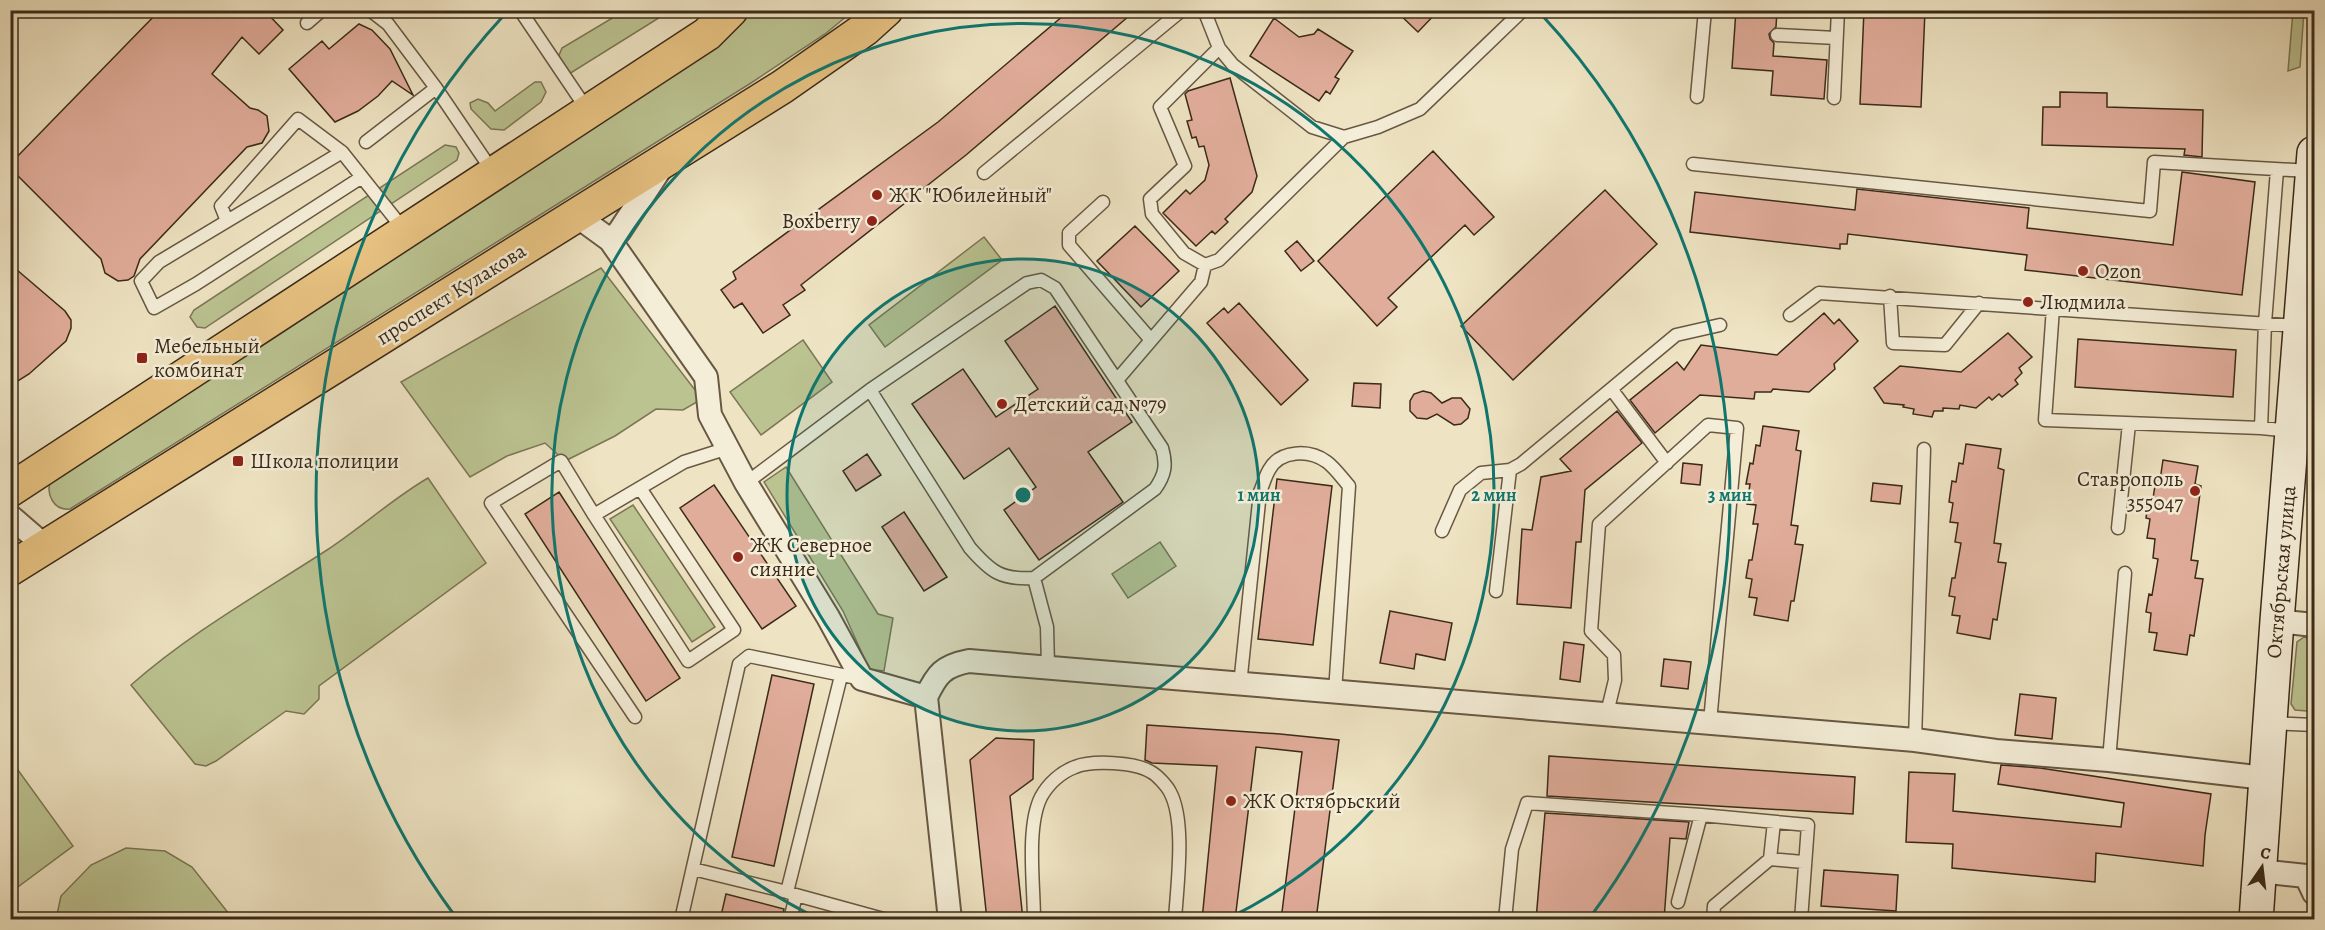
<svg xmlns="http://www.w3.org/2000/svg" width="2325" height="930" viewBox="0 0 2325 930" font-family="Alegreya,serif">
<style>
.green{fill:#bbc391;stroke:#7b7655;stroke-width:1.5}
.building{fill:#e1ad9b;stroke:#3b2a19;stroke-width:1.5}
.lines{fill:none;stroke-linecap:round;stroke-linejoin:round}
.service-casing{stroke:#685843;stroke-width:15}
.minor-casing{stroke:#685843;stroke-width:26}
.secondary-casing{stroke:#3b2a19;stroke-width:36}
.primary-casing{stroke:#3b2a19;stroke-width:36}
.service{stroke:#f4edd7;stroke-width:12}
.minor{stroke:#f4edd7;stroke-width:22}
.secondary{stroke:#f4edd7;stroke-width:33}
.primary{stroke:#e7c281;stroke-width:33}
.ring{fill:none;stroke:#0f766e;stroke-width:3}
.poi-dot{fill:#8f2418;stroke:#f4edd7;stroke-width:2}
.labels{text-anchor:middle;stroke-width:5;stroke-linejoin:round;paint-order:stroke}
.poi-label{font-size:21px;fill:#3b2a19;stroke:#f4edd7;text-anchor:start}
.street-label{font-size:21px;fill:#3b2a19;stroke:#f4edd7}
.centre{fill:#0f766e;stroke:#f4edd7;stroke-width:3}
.ring-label{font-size:18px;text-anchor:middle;font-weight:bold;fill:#0f766e;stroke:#f4edd7;stroke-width:5;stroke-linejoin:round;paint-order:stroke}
</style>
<rect width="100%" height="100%" fill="#eee3c2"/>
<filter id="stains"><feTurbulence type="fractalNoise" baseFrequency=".00333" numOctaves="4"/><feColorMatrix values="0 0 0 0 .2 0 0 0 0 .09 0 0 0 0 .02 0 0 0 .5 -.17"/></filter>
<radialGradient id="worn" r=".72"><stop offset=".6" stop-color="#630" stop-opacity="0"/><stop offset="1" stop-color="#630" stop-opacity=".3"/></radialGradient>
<path class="green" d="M624,11h46l-101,63 -12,-14 5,-12z
M753,11h100l-28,23 -74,49 -681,426c-16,2 -25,-15 -19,-29l659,-429z
M2293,11h11l-4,56 -12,4z
M535,82h6l5,10 -5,10 -37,28 -13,-1 -20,-20 -1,-6 8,-4 10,4 7,8z
M445,145l11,2 3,6 -2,7 -252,168 -8,-1 -7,-10 4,-7z
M984,237l18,23 -117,87 -16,-22z
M601,268l101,131 -19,11 -27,-1 -41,27 -50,25 -20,-18 -38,13 -37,21 -69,-95z
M803,340l29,42 -71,53 -31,-43z
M786,467l92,147 15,4 -9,53 -15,-2 -26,-58 -79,-129z
M428,478l58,85 -167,123v13l-15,15 -18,-3 -70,50 -10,5 -11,-2 -64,-79c60,-53 130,-92 196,-135 35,-23 65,-51 101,-72z
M633,505l82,122 -23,15 -82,-123z
M1160,542l16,24 -48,32 -16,-24z
M2304,637l10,3 -1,65 -2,4 -4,2 -12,-1 -4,-6 6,-62z
M10,759l63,87 -62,46h-1z
M126,848l39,3 27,16 41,52h-177l5,-23 30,-31z"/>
<path class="building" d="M160,10h104l19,20 -24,24 -17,-17 -30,37 38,34 8,2 9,6 2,15 -7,12 -15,4 -107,112 -6,17 -6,4 -10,1 -13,-8 -4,-14 -91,-91v-4z
M1070,10h66l-170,145 -165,130 4,5 -22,15 7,10 -27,18 -21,-30 -8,5 -13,-18 15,-11 -3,-7 205,-150z
M1395,10h44l-21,22z
M1736,10h41l-1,17 -7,7 1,5 4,4 -1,13 54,4 -3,39 -53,-4 2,-24 -41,-3z
M1864,10h61l-4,97 -61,-3z
M1274,18l25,19 15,-3 4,-5 35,22 -18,26 4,2 -9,15 -4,-3 -7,10 -69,-45z
M359,24l13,6 18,19 23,46 -21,-14 -14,15 -20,15 -23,11 -46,-53 33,-28 7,8z
M1230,78l27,98 -5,16 -27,27 3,3 -13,12 -3,-3 -16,15 -33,-33 23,-23 4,4 15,-14 4,-15 -5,-19 -5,1 -3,-10 -4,1 -5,-17 5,-1 -7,-26 3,-3z
M2060,92l47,1v14l96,3 -1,47 -18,-2 1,-6 -143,-4 1,-38h17z
M1433,151l61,66 -20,18 -9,-10 -77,73 9,9 -20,19 -59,-65z
M2182,172l73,10 -13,113 -217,-25 2,-15 -179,-21 -1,10h-7v5l-150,-17 5,-40 160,18 2,-21 172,19 -2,20 146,17z
M1605,190l52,54 -144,136 -52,-54z
M1135,226l44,45 -38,36 -44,-46z
M1297,241l17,20 -13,10 -16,-20z
M10,264l55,47 6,9v8l-5,13 -37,33 -19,12z
M1239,303l69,77 -27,25 -74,-82 17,-15 4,5z
M1055,306l77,116 -44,30 35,50 -84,58 -35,-50 32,-23 -27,-39 -45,31 -52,-75 51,-35 33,48 42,-28 -33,-48z
M1824,313l10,11 5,-5 19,22 -24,23 1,5 -26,23 -36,-3 -2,3h-16l-1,7 -54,-4 -45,38 -25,-33 47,-38 7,8 17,-25 76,10z
M2008,333l24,24 -13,11 3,5 -7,7 3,4 -16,13 -3,-3 -7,6 -3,-3 -13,11 -16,-3 -1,4 -16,-1v3h-9l-2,6 -19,-3 1,-5 -11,-2 1,-2 -20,-2 -10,-15 26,-22 61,6z
M2078,339l158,11 -3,47 -158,-10z
M1354,383l27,1 -1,24 -28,-2z
M1423,391l8,2 11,10 10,-5h9l9,11 -2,9 -7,6 -7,1 -17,-11 -10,5 -10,-1 -7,-7v-10l4,-7z
M1617,411l25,32 -57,47 -4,52h-5l-5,66 -54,-4 5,-75 10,1 9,-53 30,-6 -11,-12z
M1763,426l36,5 -3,19 5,1 -10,74 7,1 -3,18 8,1 -9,56h-3l-3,20 -34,-6 3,-17 -8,-1 3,-18 -6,-1 3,-18h3l6,-36h-5l3,-19 -9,-1 3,-20h-4l4,-21 3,1 3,-19 4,1z
M1966,444l35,5 -3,19 6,2 -10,73 7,1 -3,18 8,1 -9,57 -4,-1 -3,20 -33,-6 3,-17 -8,-1 3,-18 -6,-1 3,-18h3l6,-35 -6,-1 3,-19 -8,-1 3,-19 -4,-1 3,-21 4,1 3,-19 4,1z
M867,454l14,21 -25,16 -13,-20z
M2163,460l35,6 -3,18 6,2 -10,74 7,1 -3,17 8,1 -9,57 -4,-1 -3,20 -33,-5 3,-17 -8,-1 2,-19 -5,-1 3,-18 3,1 6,-36 -5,-1 2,-19 -8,-1 3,-19 -4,-1 3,-20h4l3,-18h4z
M1683,463l19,2 -2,20 -19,-2z
M1277,479l55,7 -19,159 -55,-6z
M1873,483l29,3 -2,18 -29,-3z
M714,485l82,121 -34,23 -82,-121z
M559,492l121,186 -34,23 -121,-187z
M904,512l43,65 -23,14 -42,-64z
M1390,611l62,12 -7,37 -29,-6 -2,15 -34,-6z
M1564,642l20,3 -4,37 -20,-3z
M1664,659l27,3 -3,27 -27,-3z
M772,675l42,9 -40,182 -42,-9z
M2020,694l36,4 -4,41 -37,-4z
M1147,725l133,9 59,6 -23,180h-35l21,-168 -46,-5 -21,173h-33l15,-154 -65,-3 -7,-3z
M996,738l38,2 -1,39 -23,17 13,124h-36l-17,-160z
M1549,756l306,21 -2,37 -306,-18z
M2001,765l39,3 171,26 -6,41 -2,31 -107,-13 -1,29 -143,-14 1,-24 -47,-2 3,-70 46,2 -2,37 168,16 3,-24 -126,-19z
M1545,813l144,9 -3,17 -16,-1 -6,82h-128z
M1824,870l74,5 -2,36 -75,-5z
M726,894l58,15 -2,11h-62z"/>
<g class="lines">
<g class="service-casing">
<path id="service" d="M370,10l18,14 48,64 57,84
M520,10l68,101
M1204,10l15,38 14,17 79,62 32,10 34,-10 42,-18 103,-99
M307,23l15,-13
M1777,35l59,3
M1219,48l-59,59 25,59 -35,33 2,15 32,39 21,12 14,-5 125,-123
M1697,97l8,-87
M1834,98l4,-88
M366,142l70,-54
M1693,164l457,47 4,-49 156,9
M984,173l198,-163
M362,177l-166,107 -42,24 -13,-27 18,-19 183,-110 62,78
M1103,202l-34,31v12l82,95
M227,221l-6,-15 77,-87 44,33
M1890,296l3,47 52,2 34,-42
M2053,308l-8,112 216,8 31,3
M1790,315l29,-22 480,33
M1117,380l84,-98 4,-17
M1612,390l55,73
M2261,428l4,-105 12,-153
M746,483l124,-93 157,-107 14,-3 14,8 107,160c5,17 3,27 -7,41l-121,89c-33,2 -43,-6 -64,-30l-100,-158
M640,488l94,142 -46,31 -94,-146 90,-53 44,-14
M594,515l-33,-54 -70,42 144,214
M2118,528l11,-104
M1442,531l18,-41 21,-17 29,-3
M1034,578l13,49 1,40
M1496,591l14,-121 11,-6 155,-129 44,-10
M1240,685l20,-193c3,-7 5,-15 9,-22 11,-20 40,-21 58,-8 8,6 15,16 22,24l-14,206
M1607,713l8,-33 -1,-25 -23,-24 8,-107 109,-99 29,3 -27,294
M2271,723l43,2
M1915,740l9,-291
M2109,760l16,-187
M1770,859l33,3
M693,869l94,23
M796,895l91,25
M1678,902l23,-87
M681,920l58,-256 10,-8 113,23
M790,920l6,-25 -9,-3 54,-216
M1034,920c0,-35 -8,-93 7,-123 7,-13 20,-25 34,-30 17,-7 60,-5 76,5 6,3 16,14 19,20 16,29 7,94 5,128
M1505,920l7,-71 15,-46 174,12 107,10 -7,95
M1713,920l1,-14 56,-47 4,-37"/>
</g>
<g class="minor-casing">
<path id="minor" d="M577,216l33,24 96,137 4,38 36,68 82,134 34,62 64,18
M610,240l9,-8 42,-64
M10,516l36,31
M2277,621l37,4
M2259,871l47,5 8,17
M950,920l-24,-223c11,-23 17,-31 43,-36l946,79 81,11 113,9 156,18"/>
</g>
<g class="secondary-casing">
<path id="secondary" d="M2256,920l21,-299 37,-468"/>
</g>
<g class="primary-casing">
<path id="primary" d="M10,490l697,-456 24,-24
M10,569l772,-482 83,-58 21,-19"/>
</g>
<use href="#service" class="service"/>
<use href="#minor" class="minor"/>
<use href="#secondary" class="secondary"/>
<use href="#primary" class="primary"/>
</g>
<circle cx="1023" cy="495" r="236" fill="#0f766e" fill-opacity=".12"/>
<g class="ring">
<circle cx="1023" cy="495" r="236"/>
<path d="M817 918A471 471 0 1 1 1229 918"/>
<path d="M455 916A707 707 0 0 1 506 13M1540 13A707 707 0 0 1 1591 916"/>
</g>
<g class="poi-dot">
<circle cx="877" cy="195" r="6"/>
<circle cx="872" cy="221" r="6"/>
<circle cx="2083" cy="271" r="6"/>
<circle cx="2028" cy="302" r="6"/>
<rect x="136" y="352" width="12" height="12" rx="3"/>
<circle cx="1002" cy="404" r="6"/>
<rect x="232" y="455" width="12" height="12" rx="3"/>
<circle cx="2195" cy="491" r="6"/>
<circle cx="738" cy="557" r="6"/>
<circle cx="1231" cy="801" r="6"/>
</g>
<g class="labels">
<g class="poi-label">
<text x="889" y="202">ЖК "Юбилейный"</text>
<text x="860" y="228" text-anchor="end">Boxberry</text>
<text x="2095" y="278">Ozon</text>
<text x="2040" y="309">Людмила</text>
<text x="154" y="353">Мебельный<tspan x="154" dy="24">комбинат</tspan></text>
<text x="1014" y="411">Детский сад №79</text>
<text x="250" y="468">Школа полиции</text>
<text x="2183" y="486" text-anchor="end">Ставрополь<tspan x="2183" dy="24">355047</tspan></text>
<text x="750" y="552">ЖК Северное<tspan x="750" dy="24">сияние</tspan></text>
<text x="1243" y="808">ЖК Октябрьский</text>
</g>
<g class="street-label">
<text transform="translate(451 294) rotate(-32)" y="7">проспект Кулакова</text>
<text transform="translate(2281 572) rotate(-85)" y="7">Октябрьская улица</text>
</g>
</g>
<circle cx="1023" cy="495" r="9" class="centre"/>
<g class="ring-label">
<text x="1259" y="501">1 мин</text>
<text x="1494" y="501">2 мин</text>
<text x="1730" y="501">3 мин</text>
</g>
<rect width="2325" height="930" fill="none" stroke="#eee3c2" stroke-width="36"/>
<rect x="12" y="12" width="2301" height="906" fill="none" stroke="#3b2a19" stroke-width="3"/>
<rect x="18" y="18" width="2289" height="894" fill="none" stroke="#3b2a19" stroke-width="1.5"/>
<g transform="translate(2262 867) rotate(14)" stroke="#f4edd7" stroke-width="4.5" paint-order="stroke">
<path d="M0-4.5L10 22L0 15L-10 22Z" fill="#3b2a19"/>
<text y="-9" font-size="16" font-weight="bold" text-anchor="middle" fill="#3b2a19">С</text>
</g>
<rect width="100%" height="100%" filter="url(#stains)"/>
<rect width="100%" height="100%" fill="url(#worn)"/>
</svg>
